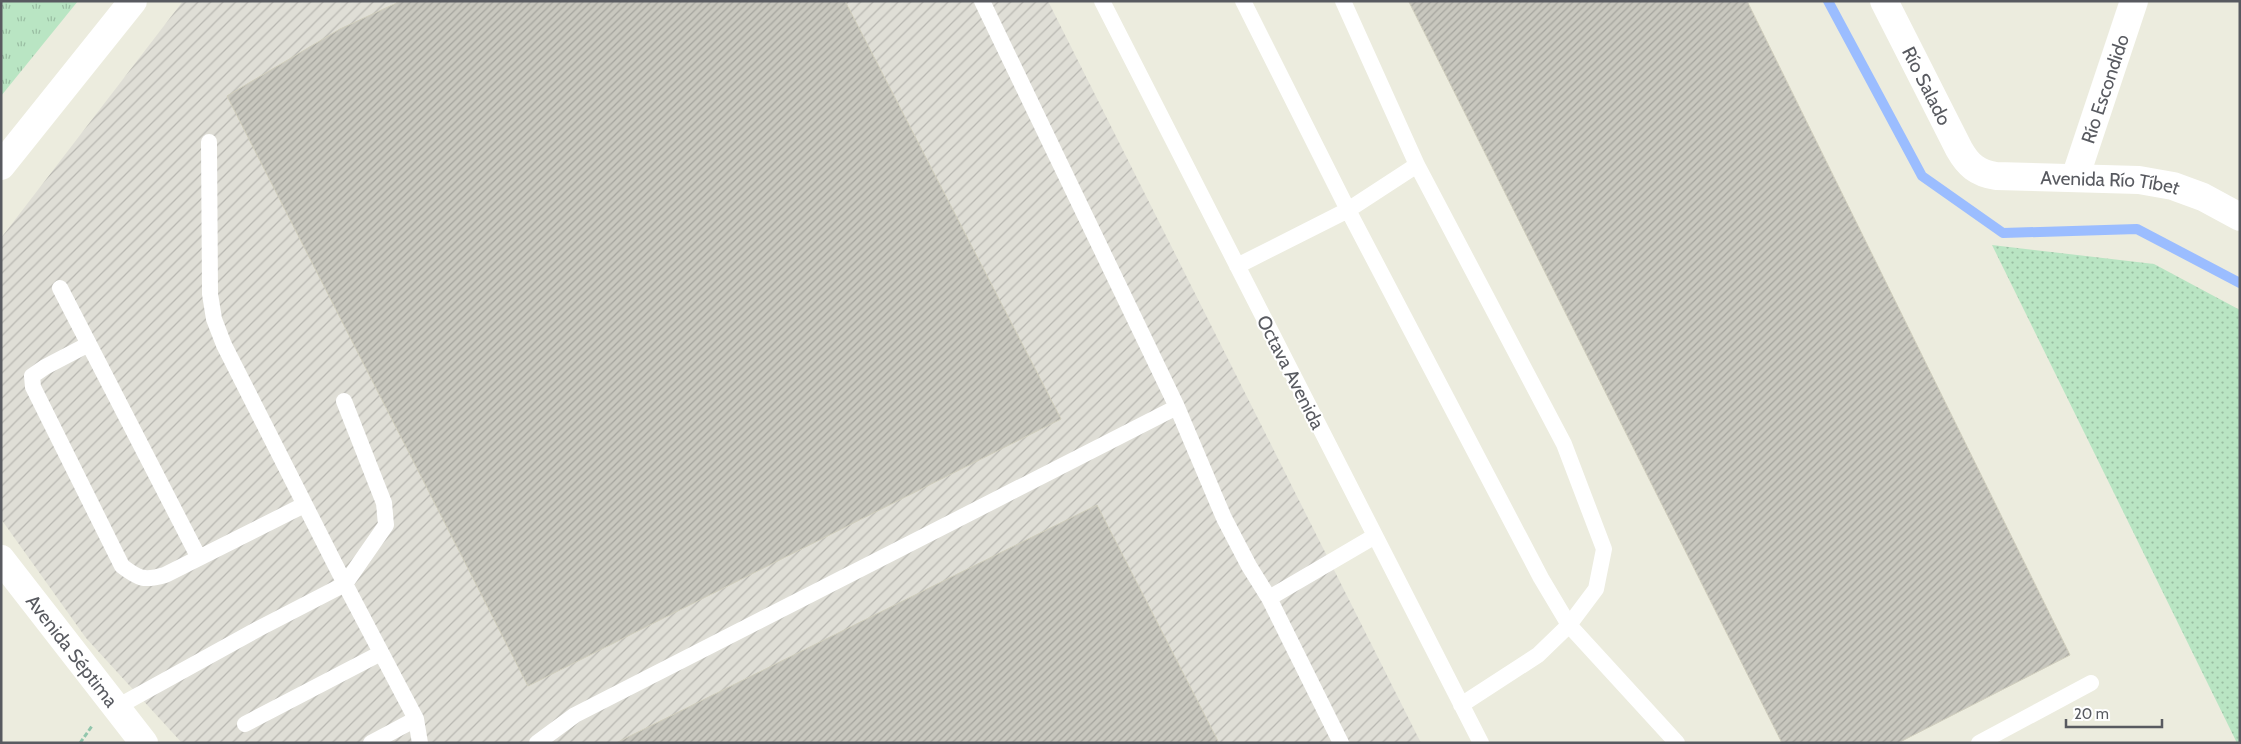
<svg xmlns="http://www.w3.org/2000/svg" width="2241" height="744" viewBox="0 0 2241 744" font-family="Cabin,sans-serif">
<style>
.industrial{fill:url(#industrial-furrows)}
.grass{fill:url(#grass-tufts)}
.park{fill:url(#park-dots)}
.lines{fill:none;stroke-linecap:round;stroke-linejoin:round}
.stream{stroke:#9bbdff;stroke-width:10}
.building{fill:url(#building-hatch);stroke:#d0cebd}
.path{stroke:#92c6ac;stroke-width:3;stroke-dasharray:5 2.5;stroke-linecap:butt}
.service{stroke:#fff;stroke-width:16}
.minor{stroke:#fff;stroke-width:28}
.tertiary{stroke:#fff;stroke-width:28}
.labels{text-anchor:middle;stroke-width:4;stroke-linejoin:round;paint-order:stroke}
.street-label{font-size:19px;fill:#585a60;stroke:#fff}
</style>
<defs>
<pattern id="industrial-furrows" width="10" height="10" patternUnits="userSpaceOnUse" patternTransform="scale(1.25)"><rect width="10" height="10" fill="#dfded6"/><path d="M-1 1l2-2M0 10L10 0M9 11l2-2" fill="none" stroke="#b8b7b1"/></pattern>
<pattern id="grass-tufts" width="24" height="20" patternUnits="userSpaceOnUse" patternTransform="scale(1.25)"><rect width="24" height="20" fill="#b9e5c3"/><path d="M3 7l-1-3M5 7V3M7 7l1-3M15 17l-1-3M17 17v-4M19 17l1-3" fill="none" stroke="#99bda2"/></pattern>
<pattern id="park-dots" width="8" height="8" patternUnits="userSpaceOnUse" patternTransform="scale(1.25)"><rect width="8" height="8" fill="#b9e5c3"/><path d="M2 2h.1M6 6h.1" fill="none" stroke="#99bda2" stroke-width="1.8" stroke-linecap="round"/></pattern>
<pattern id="building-hatch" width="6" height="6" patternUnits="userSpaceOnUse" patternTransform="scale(1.25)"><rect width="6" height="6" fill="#c8c7be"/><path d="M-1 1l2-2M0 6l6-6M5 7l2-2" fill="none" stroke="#a5a59e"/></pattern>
</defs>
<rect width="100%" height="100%" fill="#ececde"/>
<path class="industrial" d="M183,1h865l373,742h-1239l-96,-105 -85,-119v-281z"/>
<path class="grass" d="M1,1h77l-77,95z"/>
<path class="park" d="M1992,245l162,19 86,46v433h-3z"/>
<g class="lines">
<path class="stream" d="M1828,1l94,175 81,57 134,-4 103,54"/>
</g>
<path class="building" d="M401,1h444l216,418 -533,267 -301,-590 113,-67z
M1411,1h336l323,654 -172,88h-116l-373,-741z
M1097,505l122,238h-603z"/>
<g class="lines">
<path class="path" d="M80,743l12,-17"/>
<path class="service" d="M982,1l195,406 47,111 25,48 20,32 106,-62
M1102,1l379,742
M1243,1l105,209 193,368 28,47 108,118
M1343,1l74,164 147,279 40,105 -8,40 -27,36 -31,30 -77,50
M209,142l1,152 4,25 10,26 121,239 41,-59 -2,-22 -40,-102
M1237,266l111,-56 69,-45
M60,288l139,270
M89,344l-44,23 -13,9 1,11 89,179c17,13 22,15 43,9l139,-70
M1269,598l72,145
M117,707l141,-78 87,-45 71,135 4,24
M245,724l136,-71
M371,743l45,-24
M537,743l38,-28 602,-308
M1979,743l112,-60"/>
<g class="minor">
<path id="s1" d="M1884,1l75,148c9,16 18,24 37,27l143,4 34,6 30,11 37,20"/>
<path id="s2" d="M2075,178l59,-177"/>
</g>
<g class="tertiary">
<path d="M1,166l132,-165"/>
<path id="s3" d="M1,559l143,184"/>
</g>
</g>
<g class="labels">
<g class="street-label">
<text dy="7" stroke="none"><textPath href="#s1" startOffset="95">Río Salado</textPath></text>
<text dy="7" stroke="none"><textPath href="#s2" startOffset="94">Río Escondido</textPath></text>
<text dy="7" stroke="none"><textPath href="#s1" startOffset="328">Avenida Río Tíbet</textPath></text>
<text transform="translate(1291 372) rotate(63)" y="7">Octava Avenida</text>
<text dy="7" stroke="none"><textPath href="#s3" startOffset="116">Avenida Séptima</textPath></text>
</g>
</g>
<rect width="2241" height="744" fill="none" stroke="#585a60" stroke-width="5"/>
<path d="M2066 719v8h96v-8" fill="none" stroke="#585a60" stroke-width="2.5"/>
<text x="2074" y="719" font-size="15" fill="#585a60" stroke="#ffffff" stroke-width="4" paint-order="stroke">20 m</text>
</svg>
